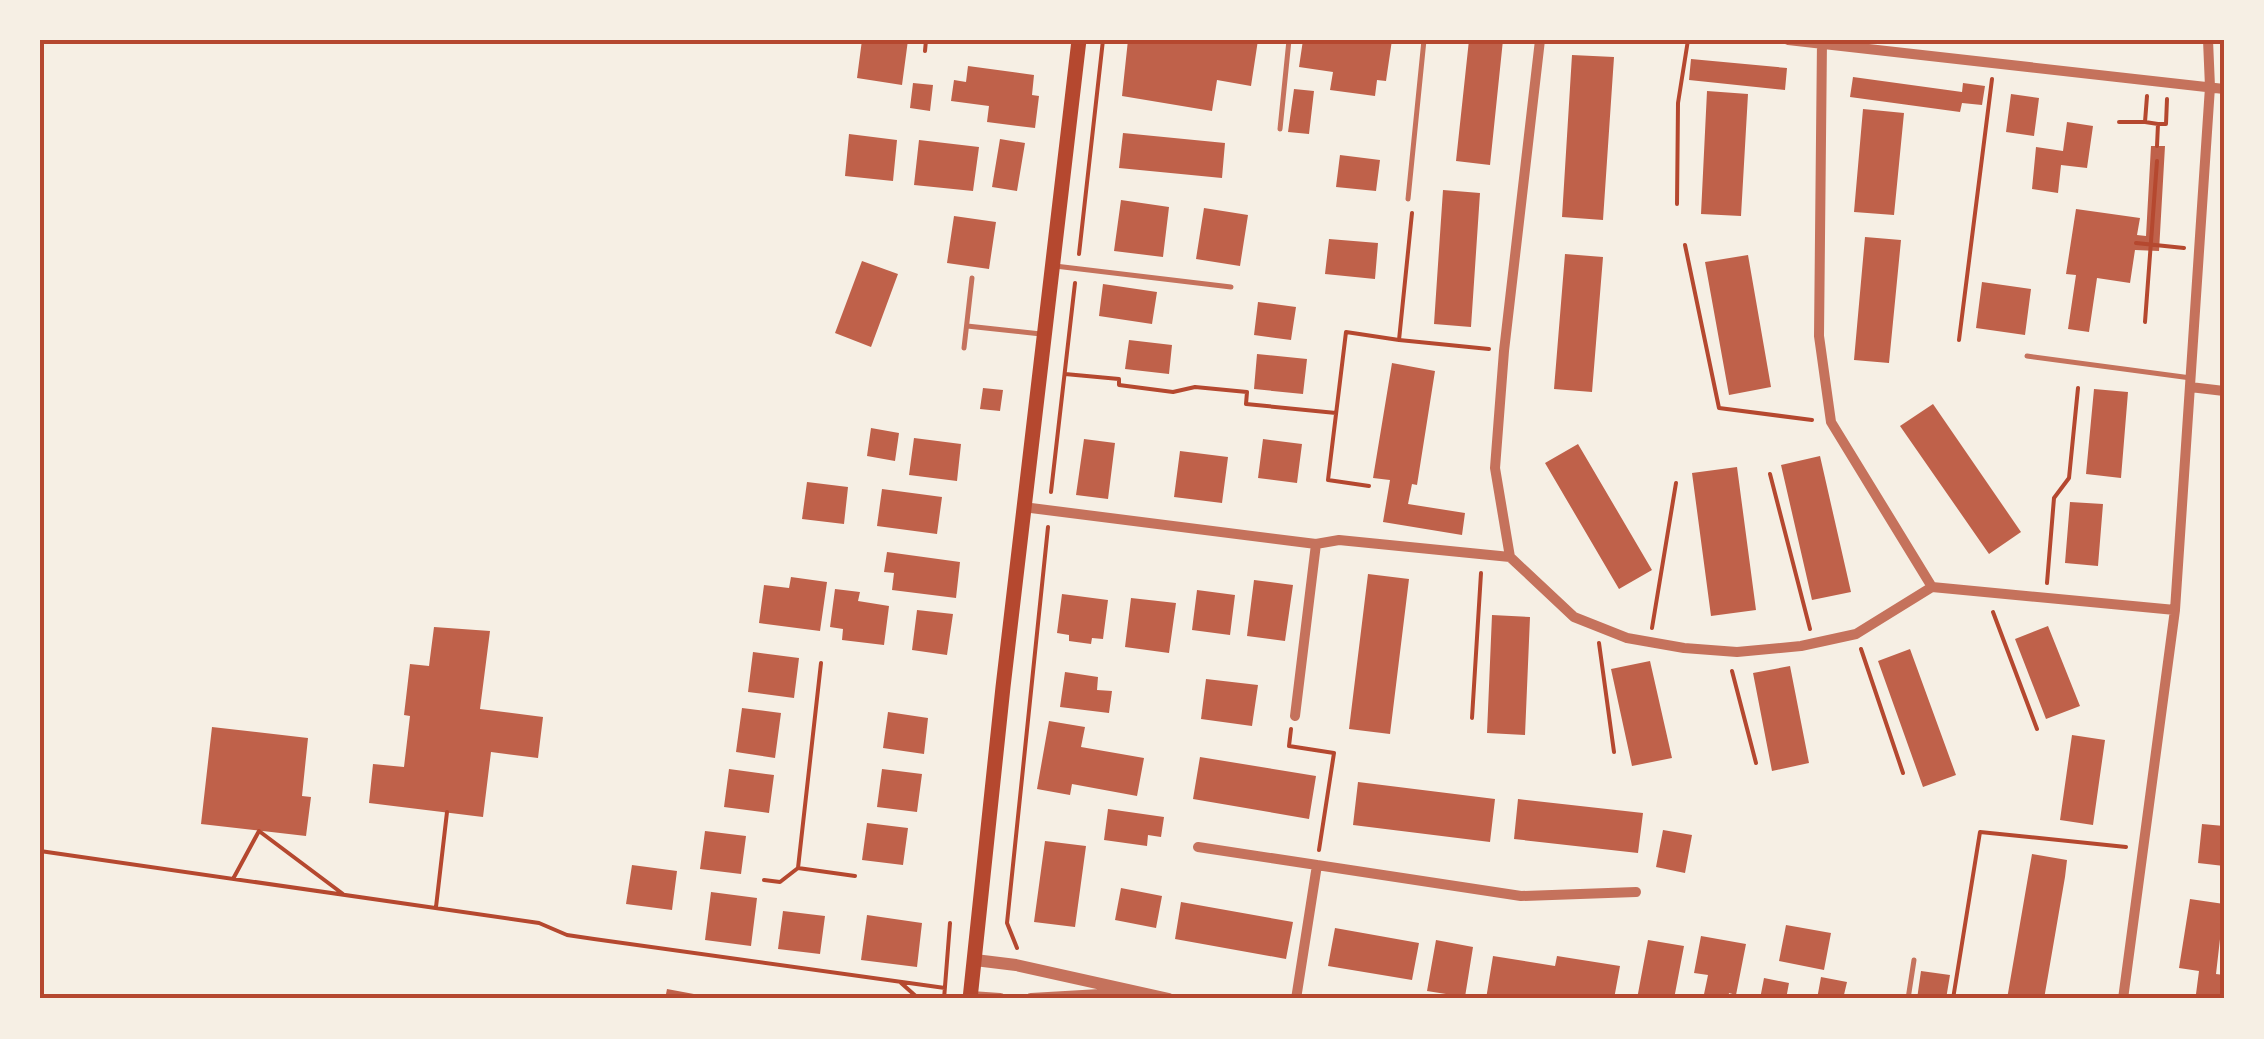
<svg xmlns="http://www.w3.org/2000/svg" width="2264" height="1039" viewBox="0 0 2264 1039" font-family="Manrope,sans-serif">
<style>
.building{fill:#bf614a}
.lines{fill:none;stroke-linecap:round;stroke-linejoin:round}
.path{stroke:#b5482f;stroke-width:4}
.service{stroke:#c5725c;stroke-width:5}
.minor{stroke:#c5725c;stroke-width:10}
.tertiary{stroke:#c5725c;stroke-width:12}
.secondary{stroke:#b5482f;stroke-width:15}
.neatline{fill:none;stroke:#b5482f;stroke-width:4}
</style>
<rect width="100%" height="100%" fill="#f6efe4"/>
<path class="building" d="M862,40h46l-6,45 -45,-7z
M1128,40h130l-7,46 -34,-6 -5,31 -90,-15z
M1303,40h89l-6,41 -9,-1 -2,16 -45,-6 3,-18 -34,-5z
M1469,40h34l-13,125 -34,-4z
M1572,55l42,2 -11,163 -41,-3z
M1691,59l96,9 -2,22 -96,-10z
M968,66l66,9 -2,20 7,1 -4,32 -48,-6 2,-16 -38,-5 3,-21 12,2z
M1853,77l109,15 1,-9 22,3 -3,19 -20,-2 -2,9 -110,-15z
M913,83l20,2 -3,26 -20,-3z
M1294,89l20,2 -5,43 -21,-2z
M1707,91l41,3 -7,122 -40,-2z
M2011,94l28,4 -5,38 -28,-4z
M1863,109l41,4 -10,102 -40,-3z
M2067,122l26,4 -6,42 -26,-3 -3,28 -26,-4 4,-42 27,4z
M1123,133l102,10 -3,35 -103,-10z
M849,134l48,6 -4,41 -48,-5z
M1000,139l25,4 -8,48 -25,-4z
M919,140l60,7 -6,44 -59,-6z
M2151,146h14l-6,105 -24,-1 -5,33 -33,-5 -8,54 -21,-3 8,-54 -10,-1 10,-65 64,9 -3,17 9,1z
M1340,155l40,5 -4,31 -40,-4z
M1443,190l37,3 -9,134 -37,-3z
M1121,200l48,7 -6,50 -49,-6z
M1204,208l44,7 -8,51 -44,-7z
M954,216l42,6 -7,47 -42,-6z
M1865,237l36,3 -12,123 -35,-3z
M1329,239l49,4 -3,36 -50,-5z
M1565,254l38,3 -11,135 -38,-3z
M1748,255l23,132 -42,8 -24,-133z
M862,261l36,13 -27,73 -36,-14z
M1982,282l49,7 -6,46 -49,-7z
M1103,284l54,8 -5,32 -53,-8z
M1258,302l38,5 -5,33 -37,-5z
M1129,340l43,5 -3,29 -44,-5z
M1257,354l50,5 -4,35 -49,-5z
M1392,363l43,8 -18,114 -5,-1 -4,20 57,9 -3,22 -79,-13 7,-42 -17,-2z
M983,388l20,2 -3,21 -20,-2z
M2094,389l34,3 -7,86 -35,-4z
M1933,404l88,128 -32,22 -89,-128z
M871,428l28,5 -4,28 -28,-5z
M914,438l47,6 -4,37 -48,-6z
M1084,439l31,4 -7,56 -32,-4z
M1263,439l39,5 -5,39 -39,-5z
M1578,444l74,126 -33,19 -74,-126z
M1180,451l48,6 -6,46 -48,-6z
M1820,456l31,136 -39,8 -31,-135z
M1737,467l19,143 -45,6 -19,-143z
M807,482l41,5 -4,37 -42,-5z
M882,489l60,8 -5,37 -60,-8z
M2070,502l33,2 -5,62 -33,-3z
M887,552l73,10 -4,36 -64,-8 2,-17 -10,-1z
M1368,574l41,5 -19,155 -41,-5z
M791,577l36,5 -7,49 -61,-8 5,-38 25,3z
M1254,580l39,5 -8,56 -38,-5z
M835,589l25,3 -2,9 31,5 -5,39 -42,-5 1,-11 -13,-2z
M1197,590l38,5 -5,40 -38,-5z
M1062,594l46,6 -5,39 -11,-1 -1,6 -22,-3v-6l-12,-2z
M1131,598l45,5 -7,50 -44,-6z
M917,610l36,4 -6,41 -35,-5z
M1492,615l38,2 -5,118 -38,-2z
M2048,626l32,80 -34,13 -31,-80z
M434,627l56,4 -10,78 63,8 -5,41 -47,-6 -8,65 -114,-14 4,-39 31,3 6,-51 -6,-1 6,-51 19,2z
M1910,649l46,126 -33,12 -45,-126z
M753,652l46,6 -5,40 -46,-6z
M1650,661l22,97 -40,8 -21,-97z
M1790,666l19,97 -37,8 -19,-98z
M1065,672l33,5 -1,13 15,1 -3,22 -49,-6z
M1206,679l52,6 -6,41 -51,-7z
M742,708l39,5 -6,45 -39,-6z
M888,712l40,6 -4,36 -41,-6z
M1049,721l36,6 -4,20 63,11 -7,38 -65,-12 -2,11 -33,-6z
M212,727l96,11 -6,58 9,1 -5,39 -105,-12z
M2072,735l33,5 -12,85 -33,-5z
M1200,757l116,19 -7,43 -116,-20z
M729,769l45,6 -5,38 -45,-6z
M882,769l40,5 -5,38 -40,-5z
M1358,782l137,17 -5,43 -137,-17z
M1518,799l125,14 -5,40 -124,-14z
M1108,809l56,8 -3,20 -13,-2 -1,11 -43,-6z
M867,823l41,5 -5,37 -41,-5z
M2202,824l22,2v40l-26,-3z
M1663,830l29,5 -7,38 -29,-6z
M705,831l41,5 -5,38 -41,-5z
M1045,841l41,5 -11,81 -41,-5z
M2032,854l35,6 -2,17 -21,122h-37z
M632,865l45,6 -5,39 -46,-6z
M1121,888l41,8 -6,32 -41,-8z
M711,892l46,6 -6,48 -46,-6z
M2190,899l34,5 -8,70 8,1v23l-28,-4 3,-23 -20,-3z
M1181,902l112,20 -7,37 -111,-20z
M783,911l42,5 -5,38 -42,-5z
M867,915l55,8 -5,44 -56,-7z
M1786,925l45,8 -7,37 -45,-9z
M1335,928l84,15 -7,37 -84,-14z
M1701,936l45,8 -10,51 -7,-2 -1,6h-25l5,-24 -14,-2z
M1436,940l37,7 -8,50 -38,-6z
M1648,940l36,6 -10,53h-37z
M1493,956l62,10 2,-10 63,10 -6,33h-128z
M1921,971l29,4 -4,24h-29z
M1821,977l26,5 -4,17h-26z
M1764,978l25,5 -3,16h-26z
M667,989l43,8 -1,2h-44z"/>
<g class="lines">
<path class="path" d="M925,51l1,-11
M2147,96l-2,26 13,2 -1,22
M2119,122h26
M2158,124h8l1,-25
M1677,204l1,-101 10,-63
M2136,243l48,5
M1685,245l34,163 93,12
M1079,254l24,-214
M2145,322l12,-161
M1399,340l90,9
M1959,340l33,-261
M1065,374l54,5v6l54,7 22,-5 52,5 -1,12 90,9
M1770,474l40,155
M1369,486l-41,-6 18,-148 53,8 13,-127
M1051,492l24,-209
M2047,583l7,-85 15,-20 9,-90
M1993,612l44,117
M1652,628l24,-145
M1599,643l15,109
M1861,649l42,124
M1732,671l24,92
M1472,718l9,-145
M1291,729l-2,17 45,7 -15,97
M40,851l499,72 28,12 27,4 351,49
M798,868l57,8
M233,879l26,-48 84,63
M764,880l16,2 18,-14 23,-205
M436,907l11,-95
M1017,948l-10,-25 41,-396
M900,982l19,17
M944,999l6,-76
M1953,999l27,-167 146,15"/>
<path class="service" d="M1280,129l9,-89
M1408,199l16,-159
M1055,266l176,21
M967,326l74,8
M964,348l8,-70
M2027,356l164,22
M1908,999l6,-39"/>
<path class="minor" d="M1540,40l-36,311 -9,117 15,89 64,60 53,21 57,10 53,4 64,-6 55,-12 76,-47
M1788,40l436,49
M1822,40l-3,296 12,86 101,165 243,23
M2190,387l34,4
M1023,507l293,37 23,-4 171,17
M1295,716l21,-172
M1198,847l323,49 115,-4
M1296,999l21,-134
M2123,999l52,-389 35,-523 -2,-47"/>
<path class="tertiary" d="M975,960l41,5 153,34
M971,997l29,2
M1031,999l86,-5"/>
<path class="secondary" d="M970,999l33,-312 76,-647"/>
</g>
<rect width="2264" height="1039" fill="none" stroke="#f6efe4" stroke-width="85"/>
<rect x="42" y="42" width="2180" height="954" class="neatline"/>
</svg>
